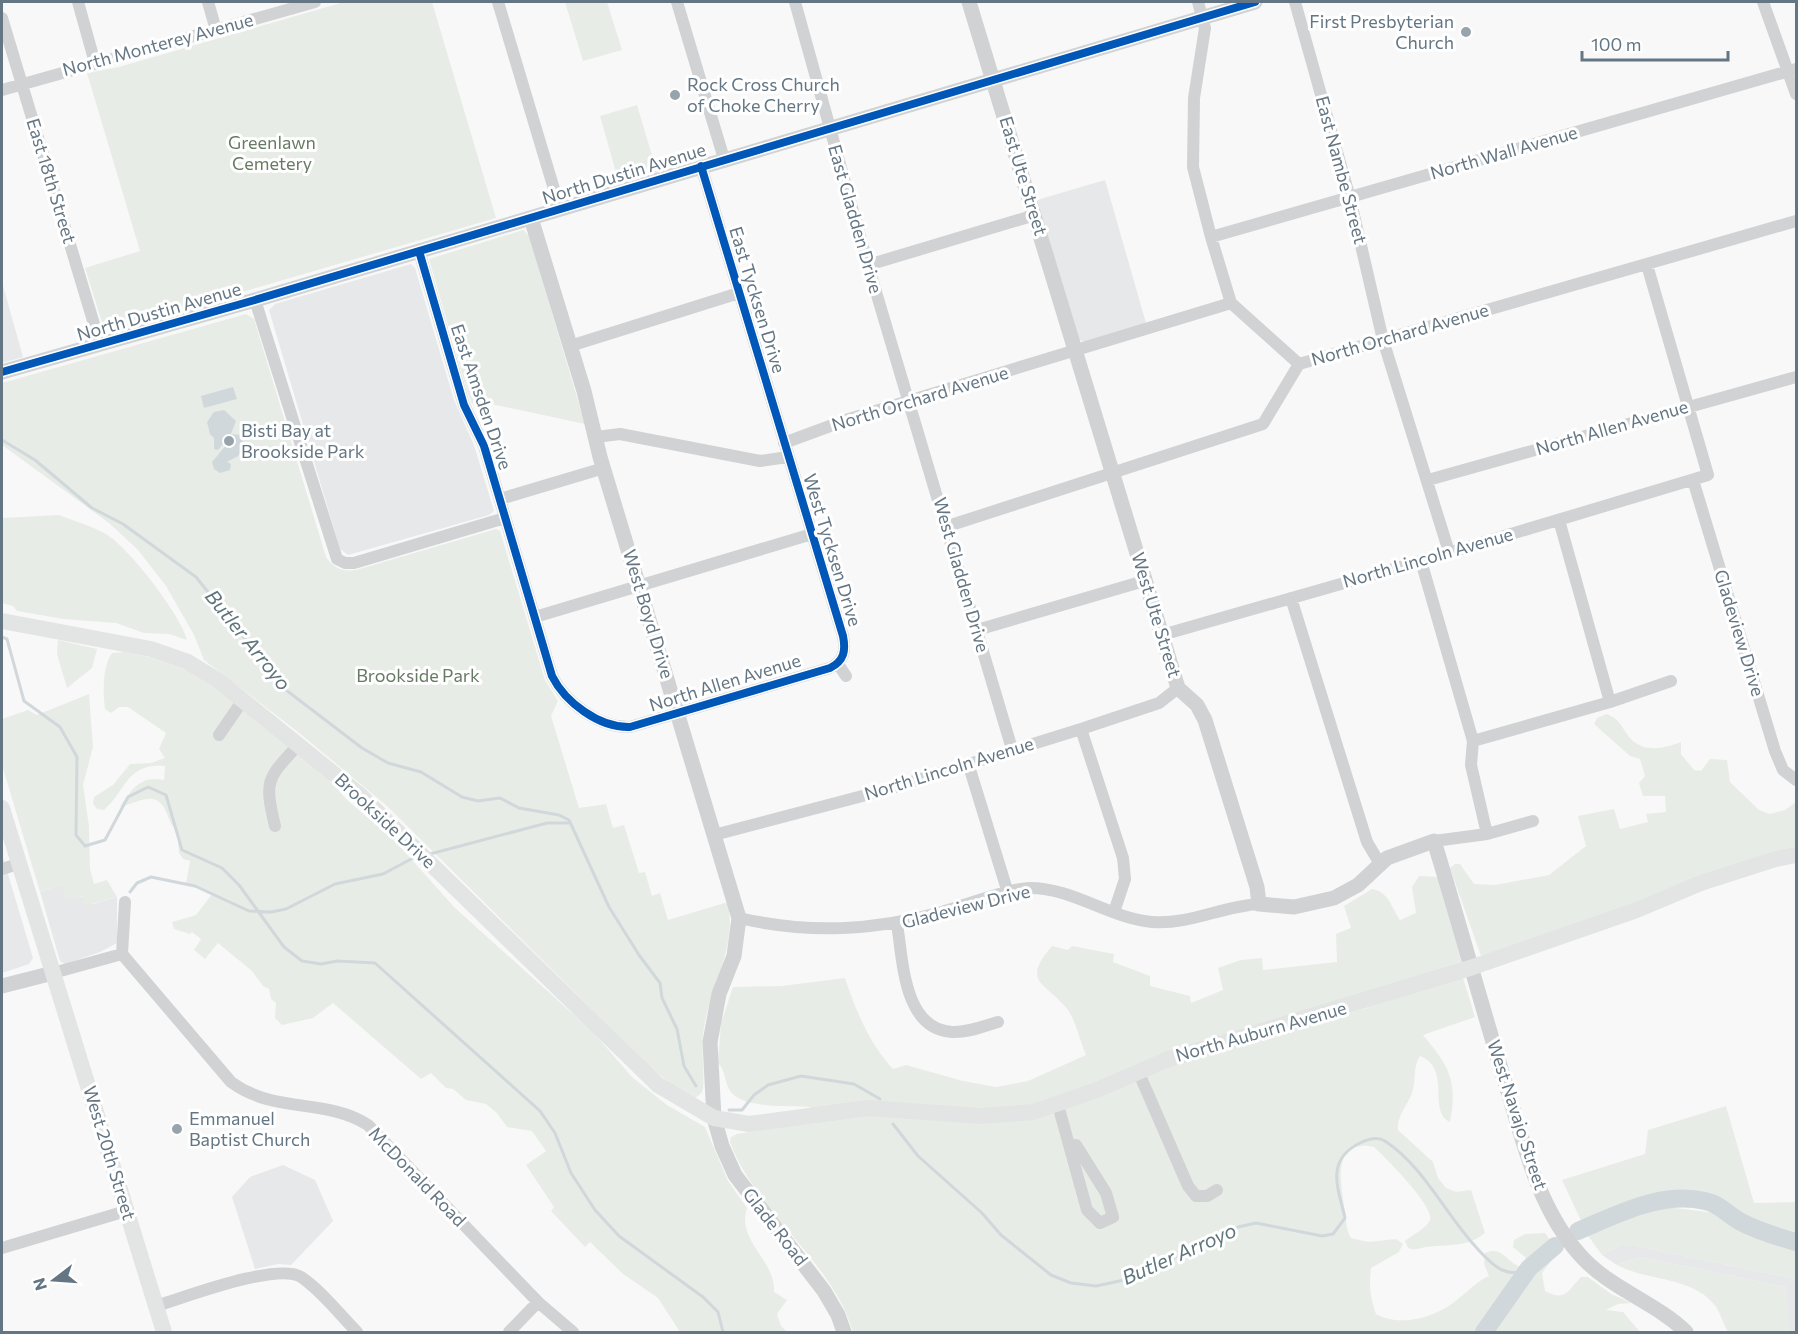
<svg xmlns="http://www.w3.org/2000/svg" width="1798" height="1334" viewBox="0 0 1798 1334" font-family="Commissioner,sans-serif">
<style>
.built{fill:#e7e8e9}
.green{fill:#e8ece6}
.water{fill:#d1d8db}
.lines{fill:none;stroke-linecap:round;stroke-linejoin:round}
.stream{stroke:#d1d8db;stroke-width:3}
.river{stroke:#d1d8db;stroke-width:18}
.minor{stroke:#d0d2d3;stroke-width:12}
.tertiary{stroke:#d0d2d3;stroke-width:15}
.secondary{stroke:#e3e4e4;stroke-width:16}
.cycleway-casing{stroke:#fff;stroke-width:11}
.cycleway{stroke:#0057b8;stroke-width:8}
.poi-dot{fill:#98a4ac;stroke:#fff;stroke-width:2}
.labels{text-anchor:middle;stroke-width:6;stroke-linejoin:round;paint-order:stroke}
.poi-label{font-size:18px;fill:#647683;stroke:#fff;text-anchor:start}
.street-label{font-size:18px;fill:#647683;stroke:#fff}
.park-label{font-size:18px;fill:#677a63;stroke:#fff}
.water-label{font-size:20px;font-style:italic;fill:#5e757c;stroke:#fff}
</style>
<rect width="100%" height="100%" fill="#f8f8f8"/>
<path class="built" d="M1105,180l41,143 -61,19 -6,-2 -42,-140z
M411,264l4,4 39,132 20,45 20,66 -5,4 -141,40 -8,-6 -71,-239 6,-6z
M2,282l21,75 -21,6z
M2,854l31,104 -4,6 -27,9z
M61,885l33,19 23,-7v46l-17,9 -35,12 -5,-3 -20,-69z
M283,1165l32,15 18,41 -42,44 -13,-1 -23,5 -23,-72 18,-20z
M1619,1246h17l160,33v53h-6l-3,-10 -1,-35 -146,-30 -23,8 -15,-10z"/>
<path class="green" d="M344,2h88l64,216 -391,114 -20,-64 55,-17 -53,-178 32,-6z
M565,2h42l15,48 -39,11z
M637,105l20,67 -38,11 -19,-67z
M523,230l6,6 56,188 -108,-23 -5,3 -5,-13 -38,-132z
M246,314l8,5 72,238c8,11 16,15 30,13l140,-41 4,2 45,149 13,21 -7,15 28,92 27,-4 7,24 11,-3 15,48 6,-1 7,24 8,-3 8,27 60,-18c9,45 -17,83 -24,126 -4,20 1,40 -1,60 0,5 -4,7 -8,10l-27,-16 -17,-14 -264,-262 -89,-74 -94,-72 -10,-25 -28,-49 -28,-36 -29,-27 -107,-78v-62z
M59,515c15,6 33,11 47,19 23,14 75,81 81,106l-18,-6 -25,-1 -28,-10 -53,-4 -46,-8 -4,-5 -11,-3v-85z
M58,640l39,9 -5,19 -25,20 -10,-34z
M125,652l24,5 40,14 28,18 110,88 20,23 48,41 60,67 138,124 39,45 35,28 38,22 23,54 19,27c-11,33 29,52 27,84l13,8 -10,14 4,12 6,6h-107l-22,-34 -35,-24 -33,-32 -5,5 -34,-36 3,-4 -28,-42 20,-14 -14,-20 -25,-4 -10,-14 -11,-9 -20,-4 -13,-11 -7,-1 -15,-15 -10,6 -88,-76 -20,15 -31,7 -7,-7 1,-15 -5,-4 -2,-10 -6,-3 -11,-15 -34,-28 -13,16 -11,-9 7,-11 -9,-7 -2,2 -16,-5 -2,-7 24,-7 17,-22 -27,-9 4,-23 -7,-2 -4,-6 -2,-23c-6,-4 -7,-9 -10,-16 -10,-25 -25,-13 -47,-7 12,-18 20,-32 44,-27l1,-14c-39,-3 -38,24 -61,44l-7,-1 -4,-5 1,-7 19,-12 17,-21 21,-1 14,-5 -6,-9 7,-16 -38,-26h-9l-8,6 -6,-4c-2,-16 -3,-42 7,-56z
M89,694l4,53 -10,38 6,41 1,43 4,15 13,-4 10,17 -32,9 -3,-10 -16,2 -5,-13 -21,7 -38,-127v-46l26,-9 9,5z
M1607,714c12,5 13,10 20,20 13,20 36,15 54,8v12l13,16 7,1 9,-12 17,1 3,22 29,28 11,4 15,-4 11,-8v47l-315,107 -31,-88 5,-4h5l14,20 21,1 54,-10 37,-29 -8,-30 36,-7 6,20 28,-7 -2,-8 20,-2 -1,-16h-22l-4,-13 6,-7 -5,-17 -10,-3 -36,-32 3,-6z
M1419,876l19,1 27,84 -443,148 -209,3 -3,-5c-20,-2 -70,3 -81,-18 -5,-10 -3,-17 -11,-26l3,-40 12,-36 49,-1 63,-8c11,33 24,65 48,91l13,-4 57,16 33,6 32,-6 58,-26c-6,-14 -10,-33 -18,-45 -22,-28 -48,-27 -16,-64l16,4 4,-4 42,8 -1,8 37,14v10l40,10 1,7 32,-13 -5,-22 23,-8 21,-2 1,12 74,-8 -1,-28 15,-6 -7,-22 28,-17c16,2 20,19 28,31l16,-7 -4,-26z
M1460,977l3,1 12,39 -52,18c26,31 35,46 27,87 -23,-11 2,-53 -30,-66 -7,11 -4,21 -7,33 -3,15 -16,24 -15,41l35,32 5,16 8,10 10,4 15,-2 14,43c-18,15 -38,11 -59,14 -7,1 -11,4 -18,1l-3,-7c7,-6 22,-13 25,-21 5,-13 -45,-63 -56,-73 -44,-10 -33,39 -29,64 2,11 0,17 6,27l17,4 28,-3 7,5 -4,8 -28,16c-2,17 -1,29 5,46 25,14 62,3 83,-16 11,-8 18,-17 30,-22l-5,-12 1,-11c18,-8 22,11 37,14l4,-4 -1,-6 -12,-10 1,-7 11,-6 20,-1 8,11c-14,13 -30,25 -41,41 -12,16 -18,34 -34,47h-625c-22,-73 -96,-118 -123,-190l1,-5 6,-3 129,-20 134,7 152,-51 211,-61z
M1726,1106l28,97 42,-1v35c-18,-4 -35,-8 -53,-17 -8,-4 -14,-12 -22,-16 -44,-26 -98,4 -138,21l-21,-45 83,-26 3,-24z
M1660,1206l55,7 47,23 34,10v33l-160,-33h-17l-17,9 -16,-22 56,-24z
M1557,1247l-1,7 -14,19 3,18c21,11 22,0 36,-14h7l23,17 21,9 -14,1 -12,6 17,2 17,20h-153l10,-8 31,-49z
M1640,1257l146,30 4,45h-62c-5,-8 -7,-18 -12,-25 -22,-31 -67,-25 -99,-42z"/>
<path class="water" d="M233,387l4,12 -33,9 -3,-12z
M224,410l12,11 -5,13 10,1 3,13 -6,8 -11,6 4,2 -1,6 -10,3 -6,-4 -2,-7 15,-18 -5,1 -4,5 -4,-1v-11l-4,-4 -3,-12 7,-10z"/>
<g class="lines">
<path class="stream" d="M2,440l33,20 57,48 31,16 73,53 90,113 76,58 26,15 33,9 41,25 16,4 22,-3 19,10 40,7 10,5 40,87 30,48 21,28 2,15 15,31 7,37 12,20
M2,637l5,2 17,62 36,26 17,30 -1,78 9,11 20,-6 23,-43 20,-10 18,8 16,55 40,18 17,17 45,62 18,14 19,3 16,-3 38,2 165,148 15,22 16,40 24,37 24,26 84,61 15,15 5,20
M430,854l117,-31h23
M130,892l7,-9 14,-6 44,9 54,25 22,1 15,-3 49,-25 48,-10 32,-17
M729,1110h13l12,-15 14,-10 33,-9 53,8 26,15
M893,1124l25,32 64,57 19,22 50,40 20,8 25,3 33,-7 109,-52 18,-4 66,13 11,-2 12,-16c-7,-30 -20,-58 15,-75 8,-4 17,-7 25,-2 39,26 59,71 90,105 7,8 17,19 27,24 10,4 17,3 27,-2"/>
<path class="river" d="M1578,1231c40,-17 83,-40 127,-30 15,3 23,14 36,21 17,9 37,15 55,20
M1484,1332l45,-64 26,-22"/>
<path class="minor" d="M78,2l17,61
M208,2l8,28
M498,2l62,207
M677,2l47,157
M795,2l73,263 144,484
M1198,2l7,26 -11,70 -1,69 18,70 20,66 68,61
M1295,2l55,196 33,142 66,212
M1763,2l33,92
M2,18l98,326
M2,90l313,-88
M1211,237l585,-168
M419,251l45,154 20,41 68,230c13,26 47,52 78,51l200,-59c14,-7 16,-17 13,-32l-142,-470
M868,265l167,-50
M255,300l82,259 8,4h9l151,-45
M570,346l169,-53
M1299,364l497,-143
M596,437l24,-3 140,27 28,-4
M784,443l65,-24 382,-116
M1428,480l368,-103
M1693,480l82,271 8,19 13,10
M500,499l104,-31
M1559,520l51,182
M948,526l315,-102 36,-60
M1421,561l52,180 -2,24 16,69 -53,7
M1291,598l76,244 13,22
M535,617l277,-83
M977,630l167,-49
M1162,635l259,-74 287,-86 -61,-210
M838,664l8,12
M1081,729l42,129 2,21 -11,33
M219,735l24,-35
M1473,741l137,-39 61,-21
M968,763l40,130
M275,826c-11,-46 -8,-47 23,-81
M1487,834l46,-13
M714,835l175,-46 192,-60 78,-26 19,-15
M2,869l16,-5
M125,902l-3,52 109,128c43,32 96,16 137,43l170,177 35,30
M739,918c71,16 133,13 203,-6 20,-6 69,-24 88,-24 43,0 79,30 122,34 37,3 71,-16 107,-18
M897,924c6,36 6,105 55,108 16,1 32,-6 46,-10
M53,973l69,-19
M1138,1071l50,115 8,10h11l10,-6
M1058,1105l29,105 13,13 13,-6 -7,-24 -30,-48 -6,1
M2,1248l124,-37
M156,1306c30,-9 121,-44 145,-29 21,14 39,38 56,55
M509,1332l29,-30"/>
<path class="tertiary" d="M969,2l209,686 19,17 8,15 52,167 2,17 35,3 40,-9 24,-13 29,-27 47,-17c25,81 47,163 72,244 18,59 32,123 74,170 30,34 74,46 106,77
M531,218l53,173 16,66 139,461 -5,38 -15,38 -9,48 4,76 8,28 13,29 89,116 14,24 6,17
M2,372l253,-72 1000,-298
M2,986l51,-13"/>
<path class="secondary" d="M2,621l149,28 37,13 31,19 141,114 298,290 56,33 35,6 119,-16 113,8 52,-4 64,-22 69,-30 304,-92 167,-58 64,-27 75,-24 20,-4
M2,808l162,524"/>
<g class="cycleway-casing">
<path id="cycleway" d="M419,251l45,154 20,41 68,230c13,26 47,52 78,51l200,-59c14,-7 16,-17 13,-32l-142,-470
M2,372l253,-72 1000,-298"/>
</g>
<use href="#cycleway" class="cycleway"/>
</g>
<g class="poi-dot">
<circle cx="1466" cy="32" r="6"/>
<circle cx="675" cy="95" r="6"/>
<circle cx="229" cy="441" r="6"/>
<circle cx="177" cy="1129" r="6"/>
</g>
<g class="labels">
<g class="poi-label">
<text x="1454" y="28" text-anchor="end">First Presbyterian<tspan x="1454" dy="21">Church</tspan></text>
<text x="687" y="91">Rock Cross Church<tspan x="687" dy="21">of Choke Cherry</tspan></text>
<text x="241" y="437">Bisti Bay at<tspan x="241" dy="21">Brookside Park</tspan></text>
<text x="189" y="1125">Emmanuel<tspan x="189" dy="21">Baptist Church</tspan></text>
</g>
<g class="street-label">
<text transform="translate(158 45) rotate(-15)" y="6">North Monterey Avenue</text>
<text transform="translate(1504 153) rotate(-16)" y="6">North Wall Avenue</text>
<text transform="translate(1341 170) rotate(75)" y="6">East Nambe Street</text>
<text transform="translate(624 174) rotate(-17)" y="6">North Dustin Avenue</text>
<text transform="translate(1023 176) rotate(73)" y="6">East Ute Street</text>
<text transform="translate(51 181) rotate(73)" y="6">East 18th Street</text>
<text transform="translate(855 219) rotate(74)" y="6">East Gladden Drive</text>
<text transform="translate(757 300) rotate(73)" y="6">East Tycksen Drive</text>
<text transform="translate(159 312) rotate(-16)" y="6">North Dustin Avenue</text>
<text transform="translate(1400 335) rotate(-16)" y="6">North Orchard Avenue</text>
<text transform="translate(481 397) rotate(71)" y="6">East Amsden Drive</text>
<text transform="translate(920 399) rotate(-17)" y="6">North Orchard Avenue</text>
<text transform="translate(1612 428) rotate(-16)" y="6">North Allen Avenue</text>
<text transform="translate(832 550) rotate(73)" y="6">West Tycksen Drive</text>
<text transform="translate(1428 558) rotate(-16)" y="6">North Lincoln Avenue</text>
<text transform="translate(961 575) rotate(74)" y="6">West Gladden Drive</text>
<text transform="translate(648 614) rotate(73)" y="6">West Boyd Drive</text>
<text transform="translate(1156 615) rotate(73)" y="6">West Ute Street</text>
<text transform="translate(1739 633) rotate(73)" y="6">Gladeview Drive</text>
<text transform="translate(725 683) rotate(-17)" y="6">North Allen Avenue</text>
<text transform="translate(949 769) rotate(-17)" y="6">North Lincoln Avenue</text>
<text transform="translate(385 821) rotate(43)" y="6">Brookside Drive</text>
<text transform="translate(966 907) rotate(-14)" y="6">Gladeview Drive</text>
<text transform="translate(1261 1032) rotate(-16)" y="6">North Auburn Avenue</text>
<text transform="translate(1517 1115) rotate(72)" y="6">West Navajo Street</text>
<text transform="translate(109 1153) rotate(73)" y="6">West 20th Street</text>
<text transform="translate(417 1177) rotate(46)" y="6">McDonald Road</text>
<text transform="translate(775 1227) rotate(52)" y="6">Glade Road</text>
</g>
<g class="park-label">
<text x="272" y="149">Greenlawn<tspan x="272" dy="21">Cemetery</tspan></text>
<text x="418" y="682">Brookside Park</text>
</g>
<g class="water-label">
<text transform="translate(248 640) rotate(51)" y="7">Butler Arroyo</text>
<text transform="translate(1179 1254) rotate(-24)" y="7">Butler Arroyo</text>
</g>
</g>
<rect width="1798" height="1334" fill="none" stroke="#647683" stroke-width="6"/>
<g transform="translate(54 1280) rotate(253)" stroke="#ffffff" stroke-width="4.5" paint-order="stroke">
<path d="M0-4.5L10 22L0 15L-10 22Z" fill="#647683"/>
<text y="-9" font-size="16" font-weight="bold" text-anchor="middle" fill="#647683">N</text>
</g>
<path d="M1582 51v9h146v-9" fill="none" stroke="#647683" stroke-width="3"/>
<text x="1591" y="51" font-size="18" fill="#647683" stroke="#ffffff" stroke-width="4.5" paint-order="stroke">100 m</text>
</svg>
